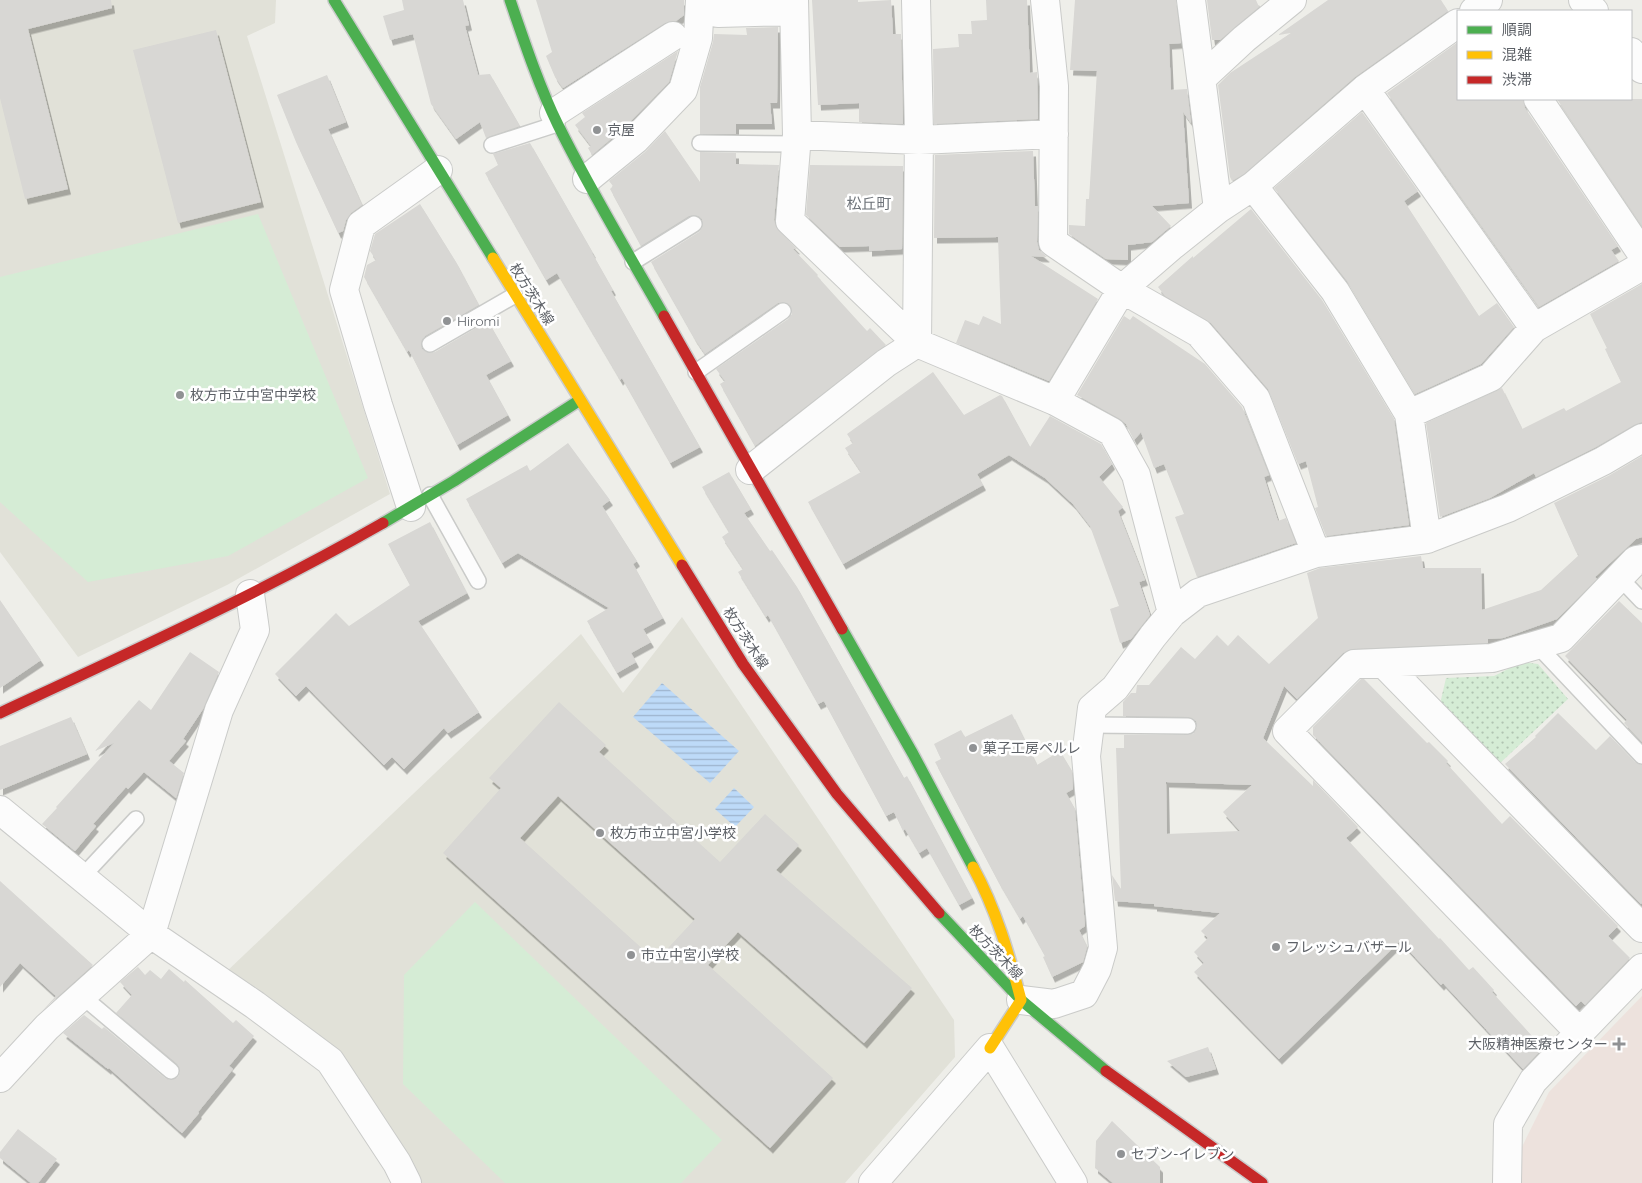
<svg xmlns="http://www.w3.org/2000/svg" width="1642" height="1183" viewBox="0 0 1642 1183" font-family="Quicksand,'Noto Sans JP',sans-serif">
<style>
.education{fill:#e1e1d8}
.medical{fill:#ede2dd}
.park{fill:url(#park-dots)}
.pitch{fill:#d5ecd5}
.water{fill:url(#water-rules)}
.building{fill:#d8d7d4;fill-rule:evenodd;filter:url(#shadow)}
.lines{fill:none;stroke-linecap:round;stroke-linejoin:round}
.lane-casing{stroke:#cacbc9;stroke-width:18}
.street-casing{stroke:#cacbc9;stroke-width:30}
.fast-casing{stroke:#cacbcb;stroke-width:14}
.slow-casing{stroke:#cacbcb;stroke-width:14}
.jam-casing{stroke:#cacbcb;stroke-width:14}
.lane{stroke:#fcfcfc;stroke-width:15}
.street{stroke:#fcfcfc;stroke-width:28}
.fast{stroke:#4caf50;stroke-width:11}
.slow{stroke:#ffc107;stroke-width:11}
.jam{stroke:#c62828;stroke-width:11}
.poi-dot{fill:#909294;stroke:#fff;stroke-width:2}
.labels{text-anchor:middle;stroke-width:5;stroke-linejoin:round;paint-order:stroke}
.poi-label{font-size:14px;fill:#5d6167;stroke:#fff;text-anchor:start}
.street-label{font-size:14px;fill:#5d6167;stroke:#fff}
.neighbourhood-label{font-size:15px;fill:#6e7379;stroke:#fff}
</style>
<defs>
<pattern id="park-dots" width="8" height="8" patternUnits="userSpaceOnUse" patternTransform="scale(1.25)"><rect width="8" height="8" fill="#d5ecd5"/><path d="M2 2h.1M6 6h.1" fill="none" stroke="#b0c3b1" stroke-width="1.8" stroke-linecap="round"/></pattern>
<pattern id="water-rules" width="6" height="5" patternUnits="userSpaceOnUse" patternTransform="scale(1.25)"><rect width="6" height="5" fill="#bddaf8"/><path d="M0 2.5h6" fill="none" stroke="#9db4cd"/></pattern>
<filter id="shadow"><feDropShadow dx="3" dy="5.5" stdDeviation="0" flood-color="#0004"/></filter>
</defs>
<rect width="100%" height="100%" fill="#eeeee9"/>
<path class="education" d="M0,0h276l-1,23 -28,13 143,458 -163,91 -149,72 -78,-105z
M682,617l272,403 1,37 -110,126h-433l-74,-132 -114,-77 357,-340 42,59z"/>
<path class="medical" d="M1642,996v187h-122v-32l29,-59z"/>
<path class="park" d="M1522,662l16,2 30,35 -71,67 -57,-62 6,-26 48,-2z"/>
<path class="pitch" d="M258,214l110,264 -140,78 -140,26 -88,-80v-225z
M475,902l247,238 -41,43h-176l-102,-99 1,-109z"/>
<path class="water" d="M662,683l77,68 -29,32 -77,-66z
M734,788l20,19 -19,20 -20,-18z"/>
<path class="building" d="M0,0h111l1,8 -84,21 40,160 -43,10 -25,-101z
M402,0h61l6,25 -4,1 13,49 12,-1 30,52 -34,12 -6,-16 -24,17 -25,-35 -18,-70 -23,6 -7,-24 21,-6z
M536,0h148v15l-8,6 -11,2 -102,65 -8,-11 -9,-21 6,-4z
M812,0h46v2l33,-2 2,34h8l2,90 -44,-2v-19l-41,2z
M986,0h41l3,73 7,-1 1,47 -104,5 -1,-75 26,-2 -1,-13h14l-1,-13 16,-1z
M1075,0h101l5,43 -12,1 2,46 16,-1 4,34 -8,-11 6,91 -37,3 19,20 -19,16 -24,3v15l-22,-1 -37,-25v-9l16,1 1,-27h3l8,-128 -27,-1z
M1207,0h49l3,7 -39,33h-8z
M1328,0h113l7,11 -93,66 -111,97 -12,7 -2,-4 -12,-92 12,-12 61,-40 -13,2z
M778,27l-1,76h-7l2,21h-36v10h-36v-47l13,-45 1,-8 33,1 -1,-7z
M216,30l45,172 -83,21 -45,-173z
M1458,42v57h65l2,9 93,138 -7,4 8,11 -80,46 -152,-214z
M678,51l-9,31 -45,46 -32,27 -4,-7 3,-2 -16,-21 10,-8 -3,-4z
M327,75l19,47 -18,7 34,76 -11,8 -5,7 -3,11 -5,2 -42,-91 -19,-47z
M1557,99h85v127z
M1362,112l56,79 -14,10 75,115 18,-13 17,24 -33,37 -66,30 -68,-113 -73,-93z
M665,131l35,51v-30l36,1v11l43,1 -5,55 2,7 21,22h-4l25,26 -1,1 50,55 3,-3 16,17 -131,101 -35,-62 5,-3 -9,-12 72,-50 4,-5v-4l-5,-7h-9l-73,51 -11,-16 -43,-76 48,-30 3,-4v-9l-4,-3h-9l-48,30 -31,-57 3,-3 -4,-5 36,-29z
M530,143l63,110h-1l21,37 -2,1 89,156 -30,16 -48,-85 -2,2 -63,-107 -11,7 -61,-107 13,-8 -5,-11z
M1033,151l2,55h3l-1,36 2,8 8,7 -16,-1 67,43 -49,82 -93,-38 9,-23 14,5 4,-9 18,8 -3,-87 -64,1 1,-83z
M810,165l93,1 -1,83 -33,2v-5l-29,1 -34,-32z
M420,204l36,58 23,43 -54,31 -4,8 1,5 8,4 5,-1 53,-31 23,40 -25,14 22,40 -51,30 -48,-95 -2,2 -43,-75 3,-12 9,-5 -6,-9 5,-17z
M1251,209l71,91 72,119 15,106 -83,11 -11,-28 3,-1 -12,-46 -8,3 -30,-75 -57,-66 -46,-27 -7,-9 35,-31v2z
M1642,284v138l-8,3 -38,22 -60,30 -2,-4 -44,25 -50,19 -14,-94 76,-35 20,41 42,-21 2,3 55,-29 -16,-33 2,-1 -17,-34z
M1124,316l6,4 3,-4 72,48 37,43 27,68 -5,2 14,44 8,-3 10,25 -99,34 -22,-60 9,-3 -20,-50 -10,4 -13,-36 -7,8 -8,-16 -6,-5 -43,-24z
M933,372l31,43 36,-20 2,1 28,51 20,-31 51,28 11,20 -13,13 24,30 -5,4 27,69 -6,2 11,33 -19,24 -11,4 -10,-34 9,-3 -29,-80 -17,-22 -28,-26 -36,-23 -32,19 6,11 -140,79 -35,-62 53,-30 -16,-24 8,-5 -6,-9z
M568,443l42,57 -8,6 35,55 -4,3 30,54 -20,11 8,13 -20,11 5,9 -19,11 -30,-52 22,-13 -91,-55 -16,10 -36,-64 61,-34 3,6z
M1642,456v81l-6,2 -41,38 2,2 -40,40 -54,19 -15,1v4l-135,6 -10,4 -46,46 -13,-13 -21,52 50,48v-6l45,47 -12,11 93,101 1,-1 29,32 4,-3 21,23 -2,2 51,56 -20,21 -80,-86 -2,2 -41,-44 -121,118 -85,-87 10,-9 -10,-11 14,-14 -7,-7 19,-18 -66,-7v-2l-39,-3 -3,-26 9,14 -5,-141h8v-13h64l5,-1 4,-7 -1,-6 -8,-4 -65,-1v-14l8,-9h5l1,-8h12l32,-38 14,12 22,-24 11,11 10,-11 31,29 49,-46 -11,-45 13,-5 101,-12 2,12h58l1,42 59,-20 38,-35 -3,-3 -22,-49 56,-28zM1166,782l86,3 -29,27 17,19 -73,3z
M729,472l22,37 -7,4 26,38 2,-1 25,37 107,191 3,-2 63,118 2,4 -13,7 -32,-57 -8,5 -14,-24 -2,2 -9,-19 -8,4 -62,-115 -6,3 -50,-89 -2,2 -28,-45 5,-3 -21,-32 7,-5 -27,-45z
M430,522l37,71 -49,28 61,91 -31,21 -4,-5 -40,41 -12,-12 -8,8 -78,-79 -10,10 -21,-22 61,-61 13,13 61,-41 -22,-41z
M0,600l41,60 -41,28z
M1619,601l23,22v119l-18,-19 3,-3 -62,-64z
M190,652l29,20 -16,37 -20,30 3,2 -17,20 15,12 -8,25 -32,-26 -16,17 -2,-2 -33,37 3,2 -21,25 -33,-27 15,-16 -1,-1 58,-64 -19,8 44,-51 12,10z
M1361,679h3l63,64 2,-1 19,19 -2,2 56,61 8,-8 108,110 -10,10 22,22 -45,47 -4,-4 -5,5 -263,-271v-8z
M559,702l47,43 -7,7 121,110 45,-48 34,31 -23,25 136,118 -48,55 -126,-111 -30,33 125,113 -63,70 -327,-295 58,-65 -12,-10zM558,796l137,123 -39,42 -136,-123z
M1558,713l38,37 14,-14 25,26 7,3v138l-1,1 -136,-140 31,-27 -1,-1z
M1012,714l25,51 23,-14 12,20 1,18 -7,4 9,16 10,117 -6,4 8,17 -4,15 -31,15 -9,-20 2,-1 -22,-40 -3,3 -21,-36 -64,-121 6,-3 -7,-15 27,-14 4,7z
M71,717l16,37 -87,36v-44z
M0,881l93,84 -50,45 13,-14 -36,-33 -20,24z
M138,967l7,8 5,-5 11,9 8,-10 15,13 1,-2 48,43 3,-3 18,16 -25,30 4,3 -35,43 1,1 -17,20 -73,-65 -1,1 -45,-36 21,-18 18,14 2,-2 61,51 5,2 8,-3 2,-5 -3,-8 -61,-51 16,-18 -12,-13z
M1208,1047l8,22 -30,8 -19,-16z
M1112,1121l48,46v16h-47l-18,-15 1,-27z
M18,1129l39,30 -19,24h-7l-31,-25v-6z"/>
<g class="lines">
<g class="lane-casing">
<path id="lane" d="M700,143l96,1
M492,145l65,-21
M633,262l61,-38
M430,344l85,-49
M696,372l87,-61
M430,495l48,86
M1620,578l22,23
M1537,645l105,111
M1090,725l98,1
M82,877l54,-58
M82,996l89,75"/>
</g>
<g class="street-casing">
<path id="street" d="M794,0l3,135 -7,86 127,122 138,58 57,31 24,43 36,138
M916,0l3,133 -2,210
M1045,0l9,86 -1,156 69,47 77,44 57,66 60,154
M1583,0l11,11
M1474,11l14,-11
M718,13l76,-2
M1631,52l11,17
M1202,78l42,-39 48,-39
M1365,89l169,239
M1538,99l104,155
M554,113l119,-77
M797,135l122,5 135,-6
M587,179l48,-39 48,-50 15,-52 2,-38
M1253,186l82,105 74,123 18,125
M1218,209l35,-23 112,-97 93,-66
M1055,401l67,-112 51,-44 45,-36 -27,-209
M1409,414l82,-37 43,-49 108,-62
M750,470l136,-107 31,-20
M411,507l-33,-102 -34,-115 17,-65 77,-55
M1383,663l259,265
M0,810l151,124 104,71 75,56 67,102 10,20
M1021,1000l33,4 30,-10 13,-25 6,-21 -17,-192 6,-48 23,-20 38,-52 19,-23 26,-20 118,-40 111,-14 81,-31 95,-47 39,-23
M1579,1032l-292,-301 67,-67 138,-6 69,-20 75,-78 6,-1
M0,1078l47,-51 104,-93 68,-224 36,-80 -5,-36
M873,1183l117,-135 83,135
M1507,1183l1,-59 25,-43 109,-113"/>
</g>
<g class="fast-casing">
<path id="fast" d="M334,0l159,258
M510,0c14,41 29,86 48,125 32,65 70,128 106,191
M383,523l71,-42 126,-81
M842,629l71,125 60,113
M939,913l82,87 85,71"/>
</g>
<g class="slow-casing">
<path id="slow" d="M493,258l189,307
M973,867c23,42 36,87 48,133l-31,48"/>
</g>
<g class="jam-casing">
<path id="jam" d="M664,316l178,313
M682,565l61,99 94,130 102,119
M0,713c129,-60 259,-119 383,-190
M1106,1071l156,112"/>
</g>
<use href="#lane" class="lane"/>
<use href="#street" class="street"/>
<use href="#fast" class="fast"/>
<use href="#slow" class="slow"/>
<use href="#jam" class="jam"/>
</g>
<g class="poi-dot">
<circle cx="597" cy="130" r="5"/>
<circle cx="447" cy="321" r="5"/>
<circle cx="180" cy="395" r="5"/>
<circle cx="973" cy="748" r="5"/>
<circle cx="600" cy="833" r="5"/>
<circle cx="1276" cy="947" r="5"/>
<circle cx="631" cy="955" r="5"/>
<path d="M1616.5 1036.5h5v5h5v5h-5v5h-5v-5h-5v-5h5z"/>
<circle cx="1121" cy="1154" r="5"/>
</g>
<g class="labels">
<g class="poi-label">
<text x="607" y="135">京屋</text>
<text x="457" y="326">Hiromi</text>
<text x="190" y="400">枚方市立中宮中学校</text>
<text x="983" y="753">菓子工房ペルレ</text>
<text x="610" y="838">枚方市立中宮小学校</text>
<text x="1286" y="952">フレッシュバザール</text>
<text x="641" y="960">市立中宮小学校</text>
<text x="1608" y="1049" text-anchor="end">大阪精神医療センター</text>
<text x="1131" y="1159">セブン-イレブン</text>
</g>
<g class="street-label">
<text transform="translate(532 294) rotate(58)" y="5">枚方茨木線</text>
<text transform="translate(746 638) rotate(57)" y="5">枚方茨木線</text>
<text transform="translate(996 952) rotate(46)" y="5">枚方茨木線</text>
</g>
<g class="neighbourhood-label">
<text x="869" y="209">松丘町</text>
</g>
</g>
<rect x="1457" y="10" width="175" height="90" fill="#ffffff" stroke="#bec0c2"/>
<rect x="1467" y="26" width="25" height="8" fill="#4caf50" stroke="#bec0c2"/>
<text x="1502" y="35" font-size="15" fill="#5d6167">順調</text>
<rect x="1467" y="51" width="25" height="8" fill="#ffc107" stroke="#bec0c2"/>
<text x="1502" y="60" font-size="15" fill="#5d6167">混雑</text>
<rect x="1467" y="76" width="25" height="8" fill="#c62828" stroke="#bec0c2"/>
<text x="1502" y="85" font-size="15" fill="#5d6167">渋滞</text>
</svg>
